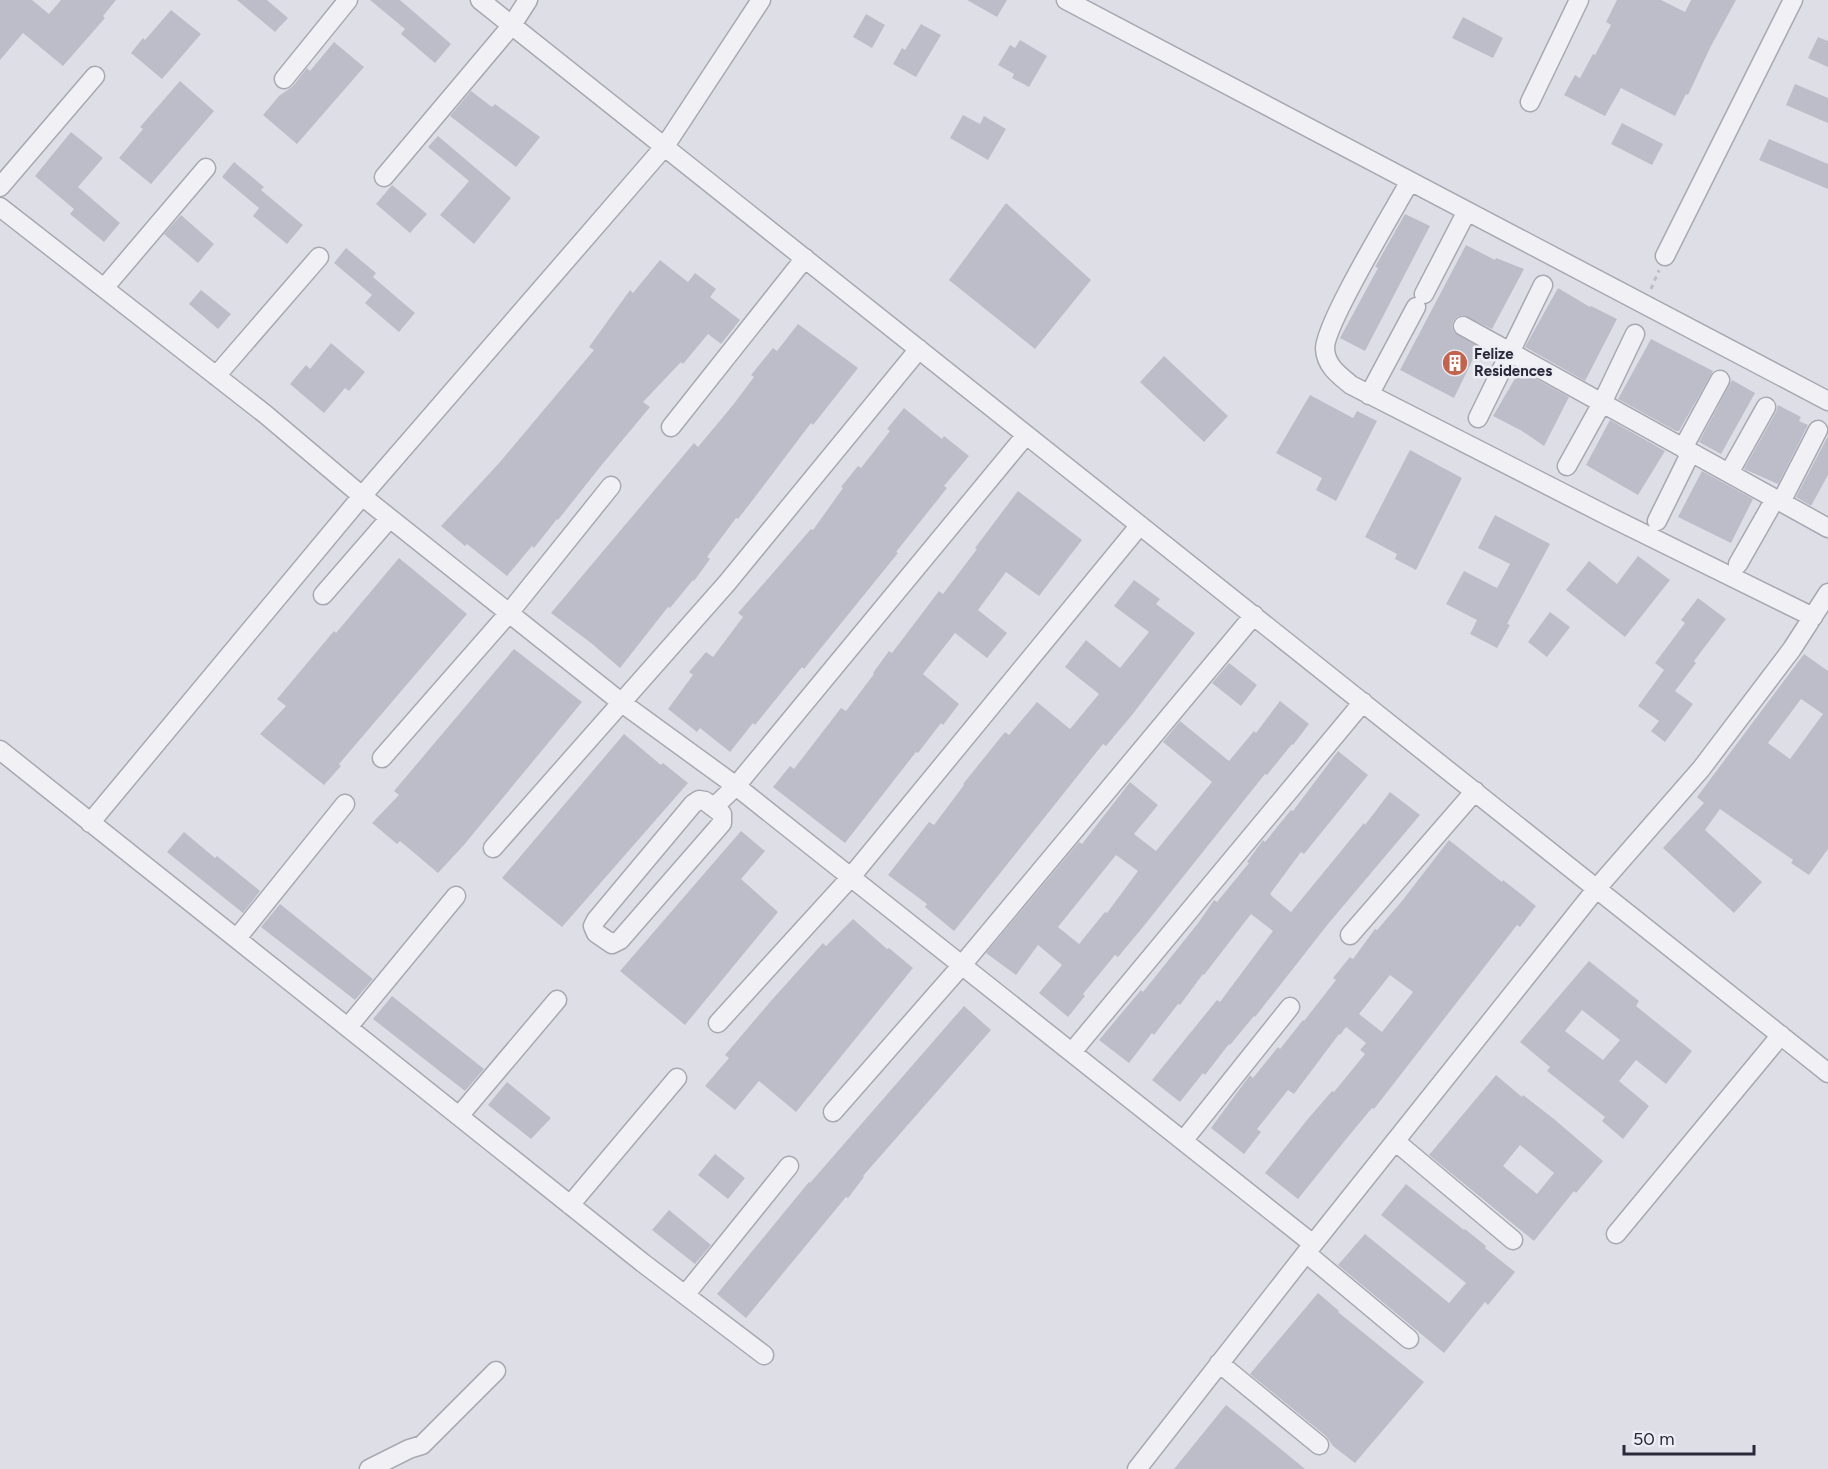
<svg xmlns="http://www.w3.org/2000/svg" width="1828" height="1469" viewBox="0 0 1828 1469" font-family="Figtree,sans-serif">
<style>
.building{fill:#bcbdc9;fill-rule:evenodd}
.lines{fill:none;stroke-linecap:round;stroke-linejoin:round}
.minor-casing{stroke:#a8a8b3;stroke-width:21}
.path{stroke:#bdbdc5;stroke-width:3;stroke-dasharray:4.5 4.5;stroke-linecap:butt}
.minor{stroke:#f1f1f5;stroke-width:18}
.labels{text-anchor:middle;stroke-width:5;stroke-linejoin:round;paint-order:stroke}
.poi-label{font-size:15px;font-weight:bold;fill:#29293c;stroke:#edeef4;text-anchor:start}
</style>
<rect width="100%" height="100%" fill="#dedfe6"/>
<path class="building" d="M0,0h32l17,14 12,-14h55l-13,16 2,2 -42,48 -40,-33 -23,27z
M237,0h30l21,18 -13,14z
M370,0h30l51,44 -16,19 -34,-29 4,-5z
M967,0h40l-10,17z
M1617,0h44l24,12 6,-12h45l-25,46 -23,49 -2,-1 -11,22 -54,-28 -16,28 -41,-21 11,-20 5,3 13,-24 2,1 16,-30 -5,-3z
M171,10l30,24 -39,45 -31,-26 12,-15 2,2z
M866,14l19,11 -13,23 -19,-11z
M1463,17l40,21 -10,20 -41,-20z
M921,24l20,11 -25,42 -23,-13 9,-16 3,2z
M1818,37l10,4v26l-20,-9z
M1020,40l27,16 -18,31 -17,-9 2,-4 -16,-9 12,-20 5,3z
M334,42l30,25 -67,77 -34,-29 16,-19 14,-10 14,-18 3,3z
M180,81l34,30 -63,73 -32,-26 24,-29 -3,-2z
M1795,84l33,14v25l-42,-18z
M471,91l21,16 3,-3 45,33 -24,30 -66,-51z
M963,115l17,9 4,-8 22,13 -18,31 -38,-22z
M1622,123l41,21 -11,21 -41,-21z
M71,132l32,26 -25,29 42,36 -16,19 -34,-28 4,-5 -39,-33z
M438,136l73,62 -37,46 -34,-29 29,-34 -41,-34z
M1769,139l59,25v25l-69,-29z
M234,162l30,25 -3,3 42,35 -16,19 -34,-28 6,-8 -37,-31z
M392,185l35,29 -17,19 -34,-29z
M1006,203l85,77 -56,69 -86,-69z
M1405,214l25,12 -65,125 -25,-13 38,-70 -3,-1z
M181,215l33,29 -16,19 -34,-29z
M1466,245l29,15 1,-2 28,11 -32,60 -29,-14 -6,2 -4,4 -1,6 2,5 25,15 -25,51 -54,-28z
M346,248l30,25 -3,4 42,36 -16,19 -34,-29 7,-8 -38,-32z
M660,260l28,22 7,-9 21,16 -6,8 30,23 -19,24 -13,-10 -25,30 -2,-2 -38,40 7,5 -50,60 -42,53 -1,-1 -23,29 -2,-2 -25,30 -40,-32 -2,2 -24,-20 59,-64 94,-112 -5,-3 41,-57 3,3z
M1558,288l32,19 1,-1 26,13 -32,62 -60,-34z
M201,290l30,24 -13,15 -29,-25z
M798,324l60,44 -45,57 -2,-2 -56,74 -17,22 -2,-1 -29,39 3,2 -16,22 -1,-1 -23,28 -2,-1 -48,61 -29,-25 -40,-30 143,-170 4,4 35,-42 21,-28 -3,-2 22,-27 4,3z
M1651,339l62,32 -34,60h-3l-58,-32z
M331,343l34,29 -16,19 -4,-3 -21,25 -34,-29 16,-19 4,4z
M1164,356l64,60 -24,26 -64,-60z
M1520,370l49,27 -25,49 -22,-15 -29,-15z
M1732,380l23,13 -34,61 -22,-12z
M1310,395l43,23 4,-7 20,10 -41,80 -20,-11 6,-12 -46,-25z
M1778,405l23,12 -2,4 9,4 -30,59 -34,-15 32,-57z
M904,408l38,31 2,-3 25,20 -25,30 3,2 -51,64 2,1 -94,116 -2,-2 -47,58 -2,-2 -23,29 -30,-24 -3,4 -29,-23 25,-34 -4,-3 17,-20 7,5 30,-40 -5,-4 73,-84 2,1 30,-42 -2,-1 17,-21 3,2 29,-37 -3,-2z
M1610,420l55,31 -27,44 -52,-30z
M1828,436v39l-17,31 -15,-9z
M1410,450l52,28 -46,92 -21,-11 2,-5 -32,-17z
M1702,471l51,28 -22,44 -53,-26z
M1018,491l64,49 -43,56 -33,-24 -28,38 29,23 -20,25 -32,-25 -32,41 36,30 -16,21 -2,-2 -23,30 -2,-1 -71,91 -72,-56 17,-21 4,3 47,-61 5,3 28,-37 -1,-1 16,-22 3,2 47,-62 4,3 34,-45 -2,-1z
M1495,515l55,29 -43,80 3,1 -13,23 -27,-14 7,-14 -31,-16 18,-33 33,17 13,-24 -32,-16z
M1638,556l32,24 -45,57 -59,-47 23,-29 28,23z
M399,558l68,56 -128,150 2,2 -17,19 -64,-51 26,-28 -9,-7 57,-68 2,2z
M1134,580l26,19 -4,5 39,29 -63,82 -26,31 -3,-2 -149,187 -29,-24 2,-3 -39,-29 41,-53 5,3 30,-40 -1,-1 42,-52 4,3 28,-33 33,27 29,-35 -34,-27 21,-27 34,28 29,-36 -35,-26z
M1698,598l28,21 -32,42 2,2 -21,28 18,13 -28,38 -14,-11 8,-10 -21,-15 26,-36 -9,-7 30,-40 -4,-3z
M1550,612l20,15 -23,30 -19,-15z
M514,649l68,53 -119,144 -25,27 -38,-32 -3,3 -25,-21 27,-28 -5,-4z
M1804,654l24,17v178l-19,26 -18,-12 2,-3 -73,-51 -15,21 57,52 -28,31 -71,-65 41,-45 -7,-6zM1801,699l22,15 -33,45 -22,-16z
M1229,663l28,22 -16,21 -29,-23z
M1280,701l29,23 -16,21 -1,-1 -25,31 -2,-1 -122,153 -25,30 -3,-2 -32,39 2,2 -17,21 -29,-24 23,-28 -24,-20 -22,30 -30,-22 93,-111 3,2 48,-62 28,23 -24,29 22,17 56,-69 -49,-40 17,-21 49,40 25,-30 2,2zM1116,855l22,16 -31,42 -2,-1 -26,32 -21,-17z
M624,734l37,31 2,-2 25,20 -126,144 -60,-49z
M1338,751l30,24 -64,79 -3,-2 -31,42 4,4 17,14 73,-89 1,2 25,-33 30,23 -92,109 -73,93 -1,-1 -24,29 -1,-1 -24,31 -2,-2 -23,29 -28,-22 65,-80 3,2 53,-71 -22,-17 -47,61 -1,-1 -23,31 -2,-1 -24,31 -2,-2 -23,30 -30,-23 42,-50 2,2 56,-70 15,-22 3,2 32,-39 -2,-1 16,-22 2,2 26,-32 2,1z
M741,831l24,20 -24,28 37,33 -93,113 -65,-54z
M184,832l31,26 2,-2 43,35 -17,22 -76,-61z
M1449,840l53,42 1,-2 33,26 -16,21 -3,-2 -143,184 -2,-1 -25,30 -49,61 -33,-26 42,-53 25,-29 2,1 31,-38 -5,-4 6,-7 -20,-16 -6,8 -1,-1 -45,60 -6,-4 -31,39 4,3 -17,22 -33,-26 39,-53 3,3 25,-31 2,2 23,-29 1,1 32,-41 -3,-2 17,-21 3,2 22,-30 2,1 25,-29zM1390,975l23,17 -31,40 -23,-18z
M280,904l93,75 -18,21 -94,-73z
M853,919l34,30 2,-1 24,20 -117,144 -37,-31 -24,29 -30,-24 24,-28 -4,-3 45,-53 53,-59 3,3z
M1589,961l50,40 -3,5 56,45 -26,33 -30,-24 -17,21 30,25 -26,33 -21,-18 3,-4 -58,-46 3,-4 -30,-25zM1582,1010l38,30 -17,20 -38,-29z
M392,996l92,73 -19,22 -92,-72z
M964,1006l27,24 -128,146 1,1 -16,21 -2,-1 -100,121 -29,-24 92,-112 1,1z
M1496,1075l26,22 1,-2 31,24 49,42 -27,32 -2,-2 -40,50 -105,-86zM1520,1145l34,28 -17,21 -34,-28z
M507,1082l44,36 -20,21 -43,-34z
M715,1154l30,24 -17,21 -30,-24z
M1406,1184l58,46 1,-1 21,17 -1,2 30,24 -27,33 -3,-3 -41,51 -106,-88 27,-31 84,69 17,-20 -85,-68z
M669,1210l42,35 -16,19 -43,-34z
M1318,1293l21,18 -1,1 86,70 -69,81 -22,-17 -7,-10 -76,-62z
M1226,1405l29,23 50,41h-131z"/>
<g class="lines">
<g class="minor-casing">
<path id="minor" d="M480,0l1348,1073
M1066,0l762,401
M284,79l64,-79
M1530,102l49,-102
M384,177l128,-152 16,-25
M1410,181c-16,29 -86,144 -85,168 1,17 14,26 26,36l259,132 203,100
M0,187l95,-111
M0,207l265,207 97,82 260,207 114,83 577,458
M1665,256l128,-256
M104,288l102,-120
M1424,294l43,-83
M1463,326l365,202
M216,376l103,-119
M1369,395l47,-88
M1478,418l65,-133
M671,427l134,-169
M1683,448l37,-68
M1567,466l35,-63 33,-69
M1729,473l37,-66
M1781,502l37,-72
M1657,521l34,-69
M1738,564l37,-65
M323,595l66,-76
M0,750l643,513 121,92
M382,758l127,-145 102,-127
M699,800l6,1 17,13v9l-102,117 -8,4 -16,-11 -3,-7 3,-6 97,-116z
M714,807l22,-21 290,-351
M90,823l272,-327 303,-350 96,-146
M493,848l234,-265 192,-234
M1350,935l125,-144
M237,938l108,-134
M718,1023l132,-145 290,-353
M348,1027l108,-131
M1072,1052l291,-350
M833,1112l129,-147 292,-350
M459,1116l98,-116
M1183,1141l107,-134
M1395,1141l118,99
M570,1205l107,-127
M1616,1234l165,-199
M1306,1253l103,86
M685,1295l104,-129
M1219,1363l100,82
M369,1469l40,-20 13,-4 74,-74
M1137,1469l169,-216 291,-365 104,-119 91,-120 36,-56"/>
</g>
<path class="path" d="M1651,289l8,-19"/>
<use href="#minor" class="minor"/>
</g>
<defs>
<g id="building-disc" transform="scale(1.35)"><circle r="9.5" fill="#c1634e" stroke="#edeef4"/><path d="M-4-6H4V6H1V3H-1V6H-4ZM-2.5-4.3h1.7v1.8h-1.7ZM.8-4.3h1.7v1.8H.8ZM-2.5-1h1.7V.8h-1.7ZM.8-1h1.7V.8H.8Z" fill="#fff"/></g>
</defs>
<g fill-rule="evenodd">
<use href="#building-disc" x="1455" y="363"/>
</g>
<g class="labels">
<g class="poi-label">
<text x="1474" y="359">Felize<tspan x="1474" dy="17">Residences</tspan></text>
</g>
</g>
<path d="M1624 1445v9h130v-9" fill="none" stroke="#29293c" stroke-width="3"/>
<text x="1633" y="1445" font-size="18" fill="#29293c" stroke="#edeef4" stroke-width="4.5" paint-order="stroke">50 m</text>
</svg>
